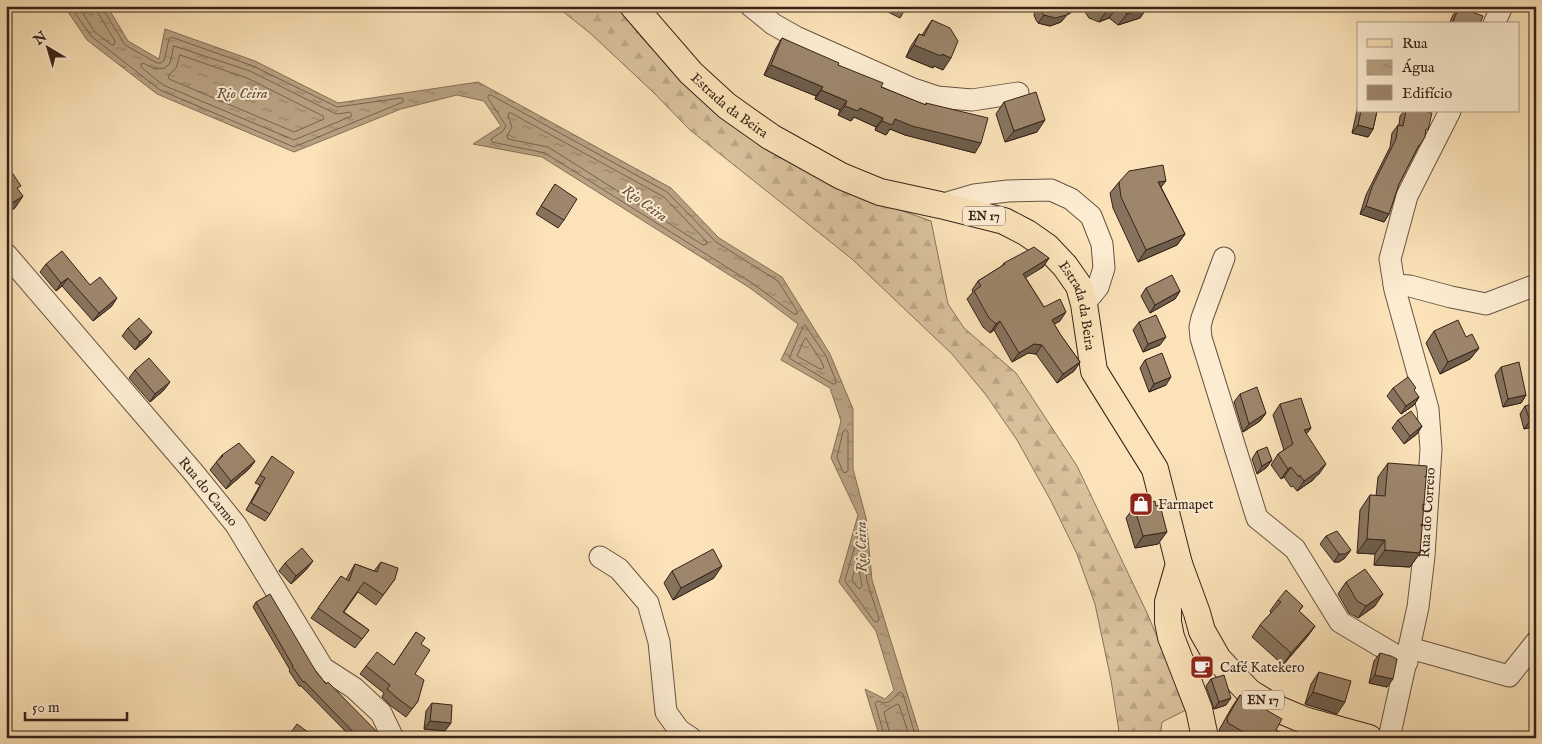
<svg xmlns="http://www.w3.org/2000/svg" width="1542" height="744" viewBox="0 0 1542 744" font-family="'IM FELL English',serif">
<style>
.forest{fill:url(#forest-firs);stroke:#88725b}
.water{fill:url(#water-ripples);stroke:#846f58}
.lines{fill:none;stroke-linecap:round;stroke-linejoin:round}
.shore{stroke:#78624e;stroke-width:1}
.minor-casing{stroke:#685341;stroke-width:23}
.major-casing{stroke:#372319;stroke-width:28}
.minor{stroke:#fcecd1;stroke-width:21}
.major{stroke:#fbe2b8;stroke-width:26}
.wall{fill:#87735d;stroke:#372319}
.shaded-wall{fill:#6e5e4c;stroke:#372319}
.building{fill:#9d866c;stroke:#372319}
.labels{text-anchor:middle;stroke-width:4;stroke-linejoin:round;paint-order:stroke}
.shield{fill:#fcecd1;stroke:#725f50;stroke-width:1}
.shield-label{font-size:12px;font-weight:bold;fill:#372319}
.street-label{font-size:14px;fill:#372319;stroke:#fcecd1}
.poi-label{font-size:14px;fill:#372319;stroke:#fcecd1;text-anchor:start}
.water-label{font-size:15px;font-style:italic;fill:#644f3e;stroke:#fcecd1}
</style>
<defs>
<pattern id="forest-firs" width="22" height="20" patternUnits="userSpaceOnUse" patternTransform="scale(1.25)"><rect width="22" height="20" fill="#dac29d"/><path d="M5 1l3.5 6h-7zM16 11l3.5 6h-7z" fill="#bca687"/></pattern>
<pattern id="water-ripples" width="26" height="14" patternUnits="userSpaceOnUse" patternTransform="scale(1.25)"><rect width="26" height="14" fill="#b8a182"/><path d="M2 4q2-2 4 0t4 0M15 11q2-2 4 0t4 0" fill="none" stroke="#96836a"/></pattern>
</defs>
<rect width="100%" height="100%" fill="#fbe2b8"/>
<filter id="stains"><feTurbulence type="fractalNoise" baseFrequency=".004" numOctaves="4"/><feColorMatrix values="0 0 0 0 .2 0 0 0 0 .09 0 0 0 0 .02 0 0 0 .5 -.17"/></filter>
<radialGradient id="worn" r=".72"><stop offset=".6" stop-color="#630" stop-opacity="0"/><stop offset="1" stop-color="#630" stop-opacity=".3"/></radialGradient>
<path class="forest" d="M556,6h60l26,32 48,51 190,114 51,18 17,83 16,24 52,45 61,93 70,147 41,96 -26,13 -2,16h-40l-9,-58 -16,-76 -18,-50 -26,-53 -34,-61 -31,-45 -34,-41 -100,-95 -162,-129 -37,-38 -63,-59z"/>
<path class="water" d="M64,6h43l21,35 31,18 6,-30 90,32 83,42 140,-21 193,106 48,50 63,39 48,77 23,55v60l13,49 6,62 49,158h-41l-15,-49 20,10 9,-9 -18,-59 -37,-49 19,-67 -27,-57 10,-37 -11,-33 -49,-28 17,-36 -48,-36 -208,-131 -69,-13 28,-18 -17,-25 -27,-6 -56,14 -107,43 -137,-58 -70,-54z"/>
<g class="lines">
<path class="shore" d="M70,6l21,30 69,54 134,57 109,-45v-3l-2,-1 -64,9 -84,-41 -82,-29 -2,2 -5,22 -3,2h-4l-32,-18 -21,-34 -1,-5
M78,6l17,26 17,13h2l1,-4 -17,-28 -1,-7
M174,46l76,25 84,42 4,1 12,-2 2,4 -58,24 -131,-55 -22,-18v-3l2,-1 12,6 10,-1 5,-5z
M180,55l67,23 76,38 1,3 -30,13 -125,-53 -1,-3 8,-8z
M489,95h2l176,97 49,50 62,39 19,30v3h-3l-42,-31 -207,-130 -53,-11 -1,-3 12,-8 3,-5 -18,-28z
M509,113h2l153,84 42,44 1,3 -4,1 -155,-98 -40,-8 -1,-3 5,-9 -4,-11z
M805,325l21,31 10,25 -1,3h-2l-44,-26 14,-31z
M806,338l14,21 4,8 -2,2h-2l-23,-13 7,-16z
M846,430l2,2v39l-3,2 -2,-1 -6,-15 6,-25z
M859,534l3,2 5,45 12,38 -2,3 -3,-1 -29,-40z
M857,567l2,2 3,17 -2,3 -2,-1 -6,-8 3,-12z
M885,738l-10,-35 3,-2c12,5 13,-2 22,-9l3,2 13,44
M891,738l-7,-26 13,-8 2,1 11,33"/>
<g class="minor-casing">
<g id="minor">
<path d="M751,6l22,18 23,13 117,52 24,8 35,3 46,-7"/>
<path d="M1494,24l8,-18"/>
<path d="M940,205l34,-10 34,-4 43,-1 20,9 20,17 11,28 2,24 -6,19 -14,17"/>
<path id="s1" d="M6,254l188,219 42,52 87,143 31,20 27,25 12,25"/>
<path d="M1224,258l-22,60 -2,9 1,11 56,180 38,31 45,73 67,40"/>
<path d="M1394,285l16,1 41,11 35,7 50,-19"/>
<path d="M600,557l19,12 29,34 11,39 7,70 13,18 12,8"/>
<path d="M1410,648l99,28 27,-34"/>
<path id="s2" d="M1389,738l29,-131 6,-51 7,-107 -3,-40 -33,-119 -5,-31 17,-63 43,-85"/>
</g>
</g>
<g class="major-casing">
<g id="major">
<path id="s3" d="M633,6l58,67 36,33 44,31 70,39 39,16 60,13 64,16 23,12 20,14 18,19 14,20 5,18 10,67 61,98 24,95 18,49 5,18 16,28 31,33 24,15 31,13 65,18"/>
<path d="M1179,564l-11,38v20l3,15 28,72 6,29"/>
</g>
</g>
<use href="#minor" class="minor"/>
<use href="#major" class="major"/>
</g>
<path class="wall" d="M879,6h28l-7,12 -22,-11z
M1038,6h41l-10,8h-2l-6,8 -11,4 -12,-3 -2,-3 -2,-5 1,-5z
M1084,6h64l-8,12 -22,7 -9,-7 -10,4 -10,-4 -6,-9z
M1459,7l21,17h-31l4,-9z
M932,20l11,50 -9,-4 -1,2 -27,-11 5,-11 8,-12 3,1z
M782,38l56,27 43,22 44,18 1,-2 49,50 -70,-18 -15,-6 -4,6 -11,-5 1,-3 -22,-10 -3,4 -13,-6 2,-5 -25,-11 1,-3 -52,-21 12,-27z
M1004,102l33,30 -32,10 -9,-28z
M1358,106v5h19l-4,18 -5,8 -16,-4z
M1404,111l23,1v-1h9l-8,1 -3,22 -26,50 -10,30 -5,8 -24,-8 6,-19 24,-48 2,-14 6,-8h1l1,-9z
M1119,182l42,5 24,47 -8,11 -39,17 -25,-54 -3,-15z
M555,184l9,36 -6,8 -22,-14z
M1049,258l-6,9 -18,10 19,30 16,14 -6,3 6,10 20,28 -6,9 -17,12 -21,-29 -8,-1 -16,9 -18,-32 -4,3 -7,-6 -16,-28 6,-7 -1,-2 6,-9 24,-15 2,-3z
M46,264l44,21 22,21 -19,15 -31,-35 -6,5 -16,-19z
M1146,288l34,3 -5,8 -25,14 -9,-17z
M1139,322l21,23 -17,7 -10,-22z
M128,328l24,4 -6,8 -11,10 -13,-14z
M1434,331l32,6 13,11 -9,11 -30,15 -14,-31z
M1145,360l21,25 -17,7 -9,-24z
M1501,367l25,28 -5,8 -18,4 -8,-32z
M135,370l29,20 -14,12 -21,-24z
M1393,388l26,9 -5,8 -13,9 -14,-18z
M1240,394l26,19 -6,8 -17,11 -9,-30z
M1280,404l31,24 -5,6 13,40 -3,2 -3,4 -16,11 -4,-5 -2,1 -7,-10 -3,2 -10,-14 7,-11 6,-4 -11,-35z
M1525,406l11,20 -12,3 -4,-15z
M1398,420l24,6 -5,8 -13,10 -12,-16z
M1257,451l15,9 -6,8 -9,6 -5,-15z
M222,455l33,6 -6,8 -23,20 -16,-19z
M272,456l-2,58 -5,7 -19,-11 14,-25 -5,-2z
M1388,463l32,90 -10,14 -36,-2 1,-11 -18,-1 3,-43 10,-15 6,1 2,-19z
M1134,507l24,37 -23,4 -9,-30z
M1326,536l19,22 -6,4h-5l-14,-18z
M381,562l14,17 -19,26 -18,-13 -14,20 25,18 -14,18 -44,-30 30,-42 5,4 3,-6 6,-10 19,7z
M285,563l22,6 -16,15 -12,-13z
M672,571l42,7 -41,22 -9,-17z
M1346,582l29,24 -17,12 -9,-5 -11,-19z
M1278,600l25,6 -4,5 16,15 -8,11 -24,28 -31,-28 8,-12 11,-12 -1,-2z
M256,602l59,68 11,14 57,54h-31l-51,-52h-2l-10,-15 1,-1 -37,-63z
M416,632l5,12 -6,30 3,27 -12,16 -15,-11 -9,-9 2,-4 -24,-19 6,-8 28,-1z
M1380,653l7,34 -18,-4 5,-22z
M1319,672l18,42 -32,-10 6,-20z
M1211,679l15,26 -12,4 -8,-23z
M1240,695l36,35 1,8h-52l-5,-3 -1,-5 13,-23z
M432,703l13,28 -21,-2 2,-18z"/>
<path class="shaded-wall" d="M1072,6h7l-10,8h-2z
M1118,6l-9,12 -10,4 8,-12z
M1148,6l-8,12 -22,7 9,-11z
M1044,15h23l-6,7 -11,4 -12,-3z
M914,45l28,9 9,4 -8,12 -9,-4 -1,2 -27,-11z
M771,65l52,22 -7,9 -52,-21z
M821,90l26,11 -7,9 -25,-11z
M845,106l15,2 23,10 -7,9 -22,-10 -3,4 -13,-6z
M895,119l86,24 -6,10 -70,-18 -15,-6 -4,6 -11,-5 7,-9z
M1045,120l-8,12 -32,10 9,-11z
M1358,125l15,4 -5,8 -16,-4z
M1166,181l-9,11 1,-10z
M23,196l-8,12 -9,6v-7z
M1366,206l23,8 -5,8 -24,-8z
M1185,234l-8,11 -39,17 8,-12z
M1049,258l-6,9 -26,16 6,-9z
M68,278l-6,8 -6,5 5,-8z
M1180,291l-5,8 -25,14 5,-8z
M117,298l-5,8 -19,15 6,-8z
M1066,312l-6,9 -15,8 7,-9z
M1000,321l-6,9 -4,3 6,-9z
M152,332l-6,8 -11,10 5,-8z
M1166,337l-6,8 -17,7 5,-8z
M1034,344l8,1 -6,9 -8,-1 -16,9 7,-9z
M1479,348l-9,11 -30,15 8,-12z
M1080,362l-6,9 -17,12 6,-9z
M1171,377l-5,8 -17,7 5,-8z
M170,382l-6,8 -14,12 5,-8z
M1526,395l-5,8 -18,4 5,-8z
M1419,397l-5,8 -13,9 5,-8z
M1266,413l-6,8 -17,11 6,-8z
M1536,419v7l-12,3 6,-8z
M1422,426l-5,8 -13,10 6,-8z
M1311,428l-8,10 1,-8z
M1272,460l-6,8 -9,6 5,-8z
M255,461l-6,8 -23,20 5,-8z
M1326,464l-7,10 -3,2 -3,4 -16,11 7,-10z
M1291,467l-7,10 -3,2 7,-10z
M1167,532l-9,12 -23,4 8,-12z
M1367,539l18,1 -10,14 -18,-1z
M1351,550l-6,8 -6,4h-5l5,-8z
M1385,550l35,3 -10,14 -36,-2z
M313,561l-6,8 -16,15 5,-8z
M722,566l-8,12 -41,22 8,-12z
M1383,594l-8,12 -17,12 8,-12z
M1315,626l-8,11 -24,28 8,-12z
M1375,675l18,4 -6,8 -18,-4z
M1313,692l32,10 -8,12 -32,-10z
M1231,698l-5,7 -12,4 5,-7z
M430,721l21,2 -6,8 -21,-2z"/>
<path class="building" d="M898,6h9l-1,4z
M1040,6h35h-3l-5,9 -12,3 -11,-3 -3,-3z
M1099,6h18l-10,4z
M1118,6h30l-21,8z
M1459,7l24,9 -3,8h-28z
M932,20l18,8 8,13 -7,17 -9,-4 -1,2 -27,-11 5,-11 5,2z
M782,38l57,25 -1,2 45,18 -2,4 45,18v-2l62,15 -7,25 -69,-17 -17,-7 -3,6 -10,-4 1,-3 -23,-10 -2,3 -13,-5 2,-5 -26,-11 2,-3 -52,-22z
M1036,92l9,28 -31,11 -10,-29z
M1361,111h16l-4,18 -15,-4z
M1406,111h17l9,2 -4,17 -2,-1 -1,8 -5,8h-1l-20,39 -10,30 -23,-8 6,-19 24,-48 2,-14 5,1z
M7,165l14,21 -4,2 6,8 -17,11v-41z
M1163,165l3,16 -8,1 27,52 -39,16 -25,-53 -2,-15 10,-11z
M555,184l22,15 -13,21 -23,-14z
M1034,247l15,11 -26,16 21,33 16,-8 6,13 -14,8 8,14 20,28 -17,12 -21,-29 -8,-1 -15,9 -19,-32 -4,3 -7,-6 -15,-27 7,-5 -3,-5 27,-17 -1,-1z
M62,251l28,34 10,-8 17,21 -18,15 -31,-35 -7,5 -15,-19z
M1172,275l8,16 -25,14 -9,-17z
M1156,315l10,22 -18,7 -9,-22z
M139,318l13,14 -12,10 -12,-14z
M1458,320l8,17 6,-3 7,14 -31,14 -14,-31z
M1162,353l9,24 -17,7 -9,-24z
M149,358l21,24 -15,12 -20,-24z
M1519,362l7,33 -18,4 -7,-32z
M1408,377l8,11 -2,2 5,7 -13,9 -13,-18z
M1257,387l9,26 -17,11 -9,-30z
M1301,398l10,30 -7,2 22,34 -6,5v1l-16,11 -4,-6 -1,2 -8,-10 -3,2 -10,-15 15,-10 -13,-40z
M1536,403v17l-6,1 -5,-15z
M1411,411l11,15 -12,10 -12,-16z
M239,443l16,18 -24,20 -15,-19 7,-6 -1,-1z
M1267,447l5,13 -10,6 -5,-15z
M272,456l22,16 -24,42 -19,-11 14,-25 -5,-3z
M1388,463l39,3 -7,87 -35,-3v-10l-18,-1 3,-44 15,1z
M1155,501l1,5 4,-1 7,27 -24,4 -9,-29z
M1337,531l14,19 -6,4h-6l-13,-18z
M302,548l11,13 -17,15 -11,-13z
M713,549l9,17 -41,22 -9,-17z
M381,562l17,6 -3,11 -12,16 -19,-13 -21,30 26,18 -7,9 -44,-31 23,-32 8,5 6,-17 22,8z
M1365,569l18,25 -17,12 -9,-5 -11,-19z
M1286,590l17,16 -4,5 16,15 -24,27 -31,-28 21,-23 -3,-2z
M270,594l45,76 11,14 2,-2 55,56h-24l-55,-57 -1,1 -11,-16h1l-37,-64z
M416,632l9,6 -4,6 9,6 -15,24 9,6 -6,21 -6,8 -15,-11 -10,-9 3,-4 -24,-19 11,-14 17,13z
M1380,653l11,3 6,3 -4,20 -18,-4z
M1319,672l32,9 -6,21 -32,-10z
M1224,675l7,23 -12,4 -8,-23z
M1240,695l42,24 -6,11 4,2 -3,6h-23l-26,-15 -1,-5z
M432,703l20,2 -1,18 -21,-2z
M297,724l19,14h-29z"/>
<defs>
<g id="shop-square" transform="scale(1.25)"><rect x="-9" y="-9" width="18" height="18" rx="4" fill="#8f2418" stroke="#fcecd1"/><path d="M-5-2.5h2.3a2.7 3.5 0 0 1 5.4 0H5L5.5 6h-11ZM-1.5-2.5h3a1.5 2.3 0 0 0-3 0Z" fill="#fff"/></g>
<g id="cafe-square" transform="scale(1.25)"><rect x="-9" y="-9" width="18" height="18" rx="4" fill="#8f2418" stroke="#fcecd1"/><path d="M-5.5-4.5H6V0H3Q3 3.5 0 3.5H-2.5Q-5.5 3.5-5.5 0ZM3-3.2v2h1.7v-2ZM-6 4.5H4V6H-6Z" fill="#fff"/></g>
</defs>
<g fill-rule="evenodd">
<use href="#shop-square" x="1141" y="504"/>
<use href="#cafe-square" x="1202" y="667"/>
</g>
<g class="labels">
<g class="shield">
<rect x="963" y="206.5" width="42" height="19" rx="4"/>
<rect x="1242" y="690.5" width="42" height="19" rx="4"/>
</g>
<g class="shield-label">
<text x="984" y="220">EN 17</text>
<text x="1263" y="704">EN 17</text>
</g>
<g class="street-label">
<text dy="5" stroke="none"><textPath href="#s3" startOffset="139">Estrada da Beira</textPath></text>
<text dy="5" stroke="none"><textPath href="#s3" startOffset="560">Estrada da Beira</textPath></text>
<text dy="5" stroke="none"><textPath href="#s1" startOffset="312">Rua do Carmo</textPath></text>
<text dy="5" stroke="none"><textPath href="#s2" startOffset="229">Rua do Correio</textPath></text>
</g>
<g class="poi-label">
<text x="1158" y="509">Farmapet</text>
<text x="1220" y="672">Café Katekero</text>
</g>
<g class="water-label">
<text x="242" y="98">Rio Ceira</text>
<text transform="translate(645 203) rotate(36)" y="5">Rio Ceira</text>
<text transform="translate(861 547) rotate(-91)" y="5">Rio Ceira</text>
</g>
</g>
<rect width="1542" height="744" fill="none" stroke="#fbe2b8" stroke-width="25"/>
<rect x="8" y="8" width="1527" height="729" fill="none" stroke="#372319" stroke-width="2.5"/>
<rect x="12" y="12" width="1517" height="719" fill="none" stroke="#372319"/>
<rect x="1357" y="22" width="162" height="90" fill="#fcecd1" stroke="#ad9c87"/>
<rect x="1367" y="39" width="25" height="8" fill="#fbe2b8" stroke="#ad9c87"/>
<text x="1402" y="48" font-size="15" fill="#372319">Rua</text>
<rect x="1367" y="60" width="25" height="15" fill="url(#water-ripples)" stroke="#ad9c87"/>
<text x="1402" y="72" font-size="15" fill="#372319">Água</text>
<rect x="1367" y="85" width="25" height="15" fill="#9d866c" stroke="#ad9c87"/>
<text x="1402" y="98" font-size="15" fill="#372319">Edifício</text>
<g transform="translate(48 48) rotate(322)" stroke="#fcecd1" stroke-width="4" paint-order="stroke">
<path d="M0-4L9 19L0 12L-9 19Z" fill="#372319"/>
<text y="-8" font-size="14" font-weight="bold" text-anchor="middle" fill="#372319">N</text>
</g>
<path d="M25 712v8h102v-8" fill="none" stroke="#372319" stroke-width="2.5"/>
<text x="32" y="712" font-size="15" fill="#372319" stroke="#fcecd1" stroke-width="4" paint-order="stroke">50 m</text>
<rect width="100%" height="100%" filter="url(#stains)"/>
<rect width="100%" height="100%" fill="url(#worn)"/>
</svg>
